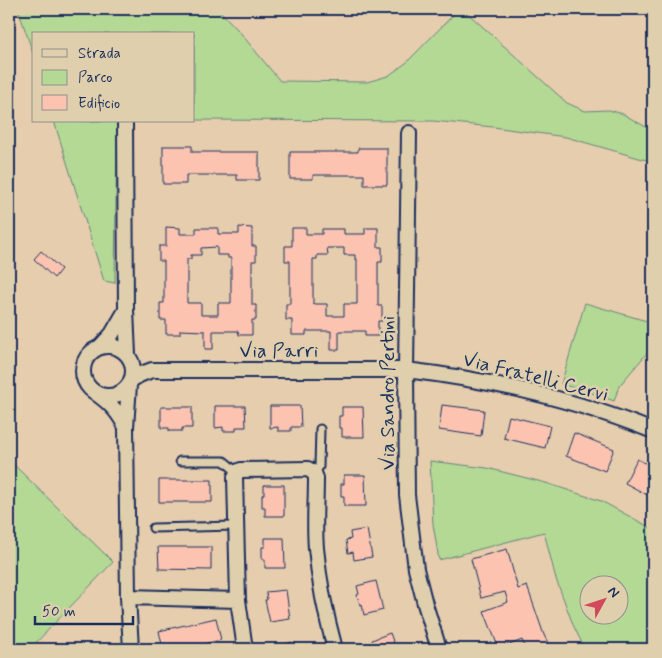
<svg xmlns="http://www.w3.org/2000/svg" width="662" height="658" viewBox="0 0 662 658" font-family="Mynerve,sans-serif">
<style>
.green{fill:#b3d995;stroke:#67847a;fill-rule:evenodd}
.building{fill:#fcc3b1;stroke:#1b2f5e;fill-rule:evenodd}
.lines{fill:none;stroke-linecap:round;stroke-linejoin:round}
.lane-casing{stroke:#1b2f5e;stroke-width:11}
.street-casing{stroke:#1b2f5e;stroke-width:18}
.lane{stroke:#e0cfac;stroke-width:7}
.street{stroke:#e0cfac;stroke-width:14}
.labels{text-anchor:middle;stroke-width:5;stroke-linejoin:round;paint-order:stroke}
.street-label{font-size:20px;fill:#1b2f5e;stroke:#e0cfac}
</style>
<rect width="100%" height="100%" fill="#e6cdad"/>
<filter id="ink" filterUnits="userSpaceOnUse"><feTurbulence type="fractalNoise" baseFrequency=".02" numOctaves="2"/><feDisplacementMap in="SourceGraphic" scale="10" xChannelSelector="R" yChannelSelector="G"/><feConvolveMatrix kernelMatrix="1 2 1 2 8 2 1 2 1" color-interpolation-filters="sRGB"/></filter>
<g filter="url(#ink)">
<path class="green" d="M18,9h200l20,21 42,51 87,1 21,-6 18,-13 53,-54h4l104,94 18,8 24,-1 14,4 30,17v31l-87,-25 -73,-10 -60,-6 -239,-1v-86h-160v22z
M54,121h63l-2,162 -11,-2z
M585,303l65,19 3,-7v31l-34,40 -5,15 -22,-8 -31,-9z
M9,460l104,102 -83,87h-21z
M430,461l57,7 59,15 55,18 52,28v120h-68l-11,-22 -18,-48 -12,-47 -105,28 -6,-36zM590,586h30v30h-30z"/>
<path class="building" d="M163,146h29v6h67v28h-22v-5h-51v9h-23z
M358,148h29v37h-23v-10h-51v4h-23v-27h68z
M166,227l14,1v6h16v-6h22v6h21v-7l13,1v18h4v15h-4v44h4v15h-4v15h-13l-1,-4h-25v18h-8v-18l-25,-1v4h-14v-14h-6v-17h4v-42h-5v-15h7zM217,247v8h11v3h3v45h-13v12h-17v-12h-14v-44h4v-4h10v-7z
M292,228h14v6h16v-5h22v5h21v-6h13v19h4v15h-4v44h4v15h-4v15h-13v-5h-26v19h-8v-19h-25v4h-14v-15h-6v-16h4v-43h-5v-15h7zM327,248h17v7h11v4h2v45h-13v12h-17v-12h-14v-45h4v-4h11z
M41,251l20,18 -7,9 -20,-19z
M442,405l42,5 -3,26 -42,-6z
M215,406h30l1,21h-10v4h-13v-4l-8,1z
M270,406h30l1,21h-10v4h-13v-4l-8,1z
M161,407h31v21h-10v3h-13v-3h-8z
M342,407h21l1,30h-22v-9h-3v-12h3z
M509,416l41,10 -5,22 -41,-10z
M574,433l40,16 -9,22 -39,-15z
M637,459l16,8v31l-28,-15z
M344,475h21l1,31h-22v-10h-3v-12h3z
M159,480h53v22h-53z
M264,485h20v31h-19v-9h-3v-12l2,-1z
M367,529l5,28 -18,3 -1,-8 -5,1 -2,-13 5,-1 -1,-7z
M265,538h19l1,30h-20v-9h-3v-12h3z
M158,547h53v23l-52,-1z
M507,549l11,40 9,-3 17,49 7,14h-26h1l-4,-9 -23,9 -15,-38 24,-9 -3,-10 -24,6 -10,-39z
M376,581l7,29 -19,5 -2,-11 -2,1 -3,-10 2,-1 -2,-8z
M286,590l4,29 -20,3 -5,-22h2l-1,-8z
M216,618l5,22 -41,9h-17l-4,-18z
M390,633l6,16h-24l3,-2 -3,-7z
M292,642l2,7h-20l-1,-2z"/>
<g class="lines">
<g class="lane-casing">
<path id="lane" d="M180,461h44l13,11
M314,473l5,-6 1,-38
M153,528l83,-2"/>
</g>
<g class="street-casing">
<path id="street" d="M125,122l1,188 2,45
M409,133l-3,237 1,125 9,74 9,35 14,45
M83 371a25 25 0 1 1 50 0a25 25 0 1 1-50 0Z
M101,346l11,-12 14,-24
M131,380l8,-5 13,-5h254c84,10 168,29 247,61
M129,385l-3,42 2,170 3,52
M97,394c14,10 21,18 29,33
M128,597l110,3
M245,649l-7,-49 -3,-123 2,-5 4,-2 67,-1 6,4 2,5c0,23 -2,47 0,70 3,34 10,68 19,101"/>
</g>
<use href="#lane" class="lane"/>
<use href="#street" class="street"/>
</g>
</g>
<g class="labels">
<g class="street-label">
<text x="279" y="357">Via Parri</text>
<text transform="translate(536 376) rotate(14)" y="7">Via Fratelli Cervi</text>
<text transform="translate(387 393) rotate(-90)" y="7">Via Sandro Pertini</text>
</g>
</g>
<rect width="662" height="658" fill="none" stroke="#e0cfac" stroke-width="30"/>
<rect x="15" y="15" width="632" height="628" fill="none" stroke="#1b2f5e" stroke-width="2" filter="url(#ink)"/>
<rect x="32" y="32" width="162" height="90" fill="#e0cfac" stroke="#918f8d"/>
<rect x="42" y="49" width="25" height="8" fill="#e0cfac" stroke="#918f8d"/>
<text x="78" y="58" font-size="15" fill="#1b2f5e">Strada</text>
<rect x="42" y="70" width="25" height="15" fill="#b3d995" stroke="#918f8d"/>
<text x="78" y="82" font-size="15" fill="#1b2f5e">Parco</text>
<rect x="42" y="95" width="25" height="15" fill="#fcc3b1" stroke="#918f8d"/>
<text x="78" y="108" font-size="15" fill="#1b2f5e">Edificio</text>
<g transform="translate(604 600) rotate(50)"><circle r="24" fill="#e0cfac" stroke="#918f8d"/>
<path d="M0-4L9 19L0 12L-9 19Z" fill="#d1495b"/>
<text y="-8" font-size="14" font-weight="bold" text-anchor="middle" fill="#1b2f5e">N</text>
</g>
<path d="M35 616v8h98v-8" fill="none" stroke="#1b2f5e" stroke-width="2.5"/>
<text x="42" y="616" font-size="15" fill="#1b2f5e" stroke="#e0cfac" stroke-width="4" paint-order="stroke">50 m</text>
</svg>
